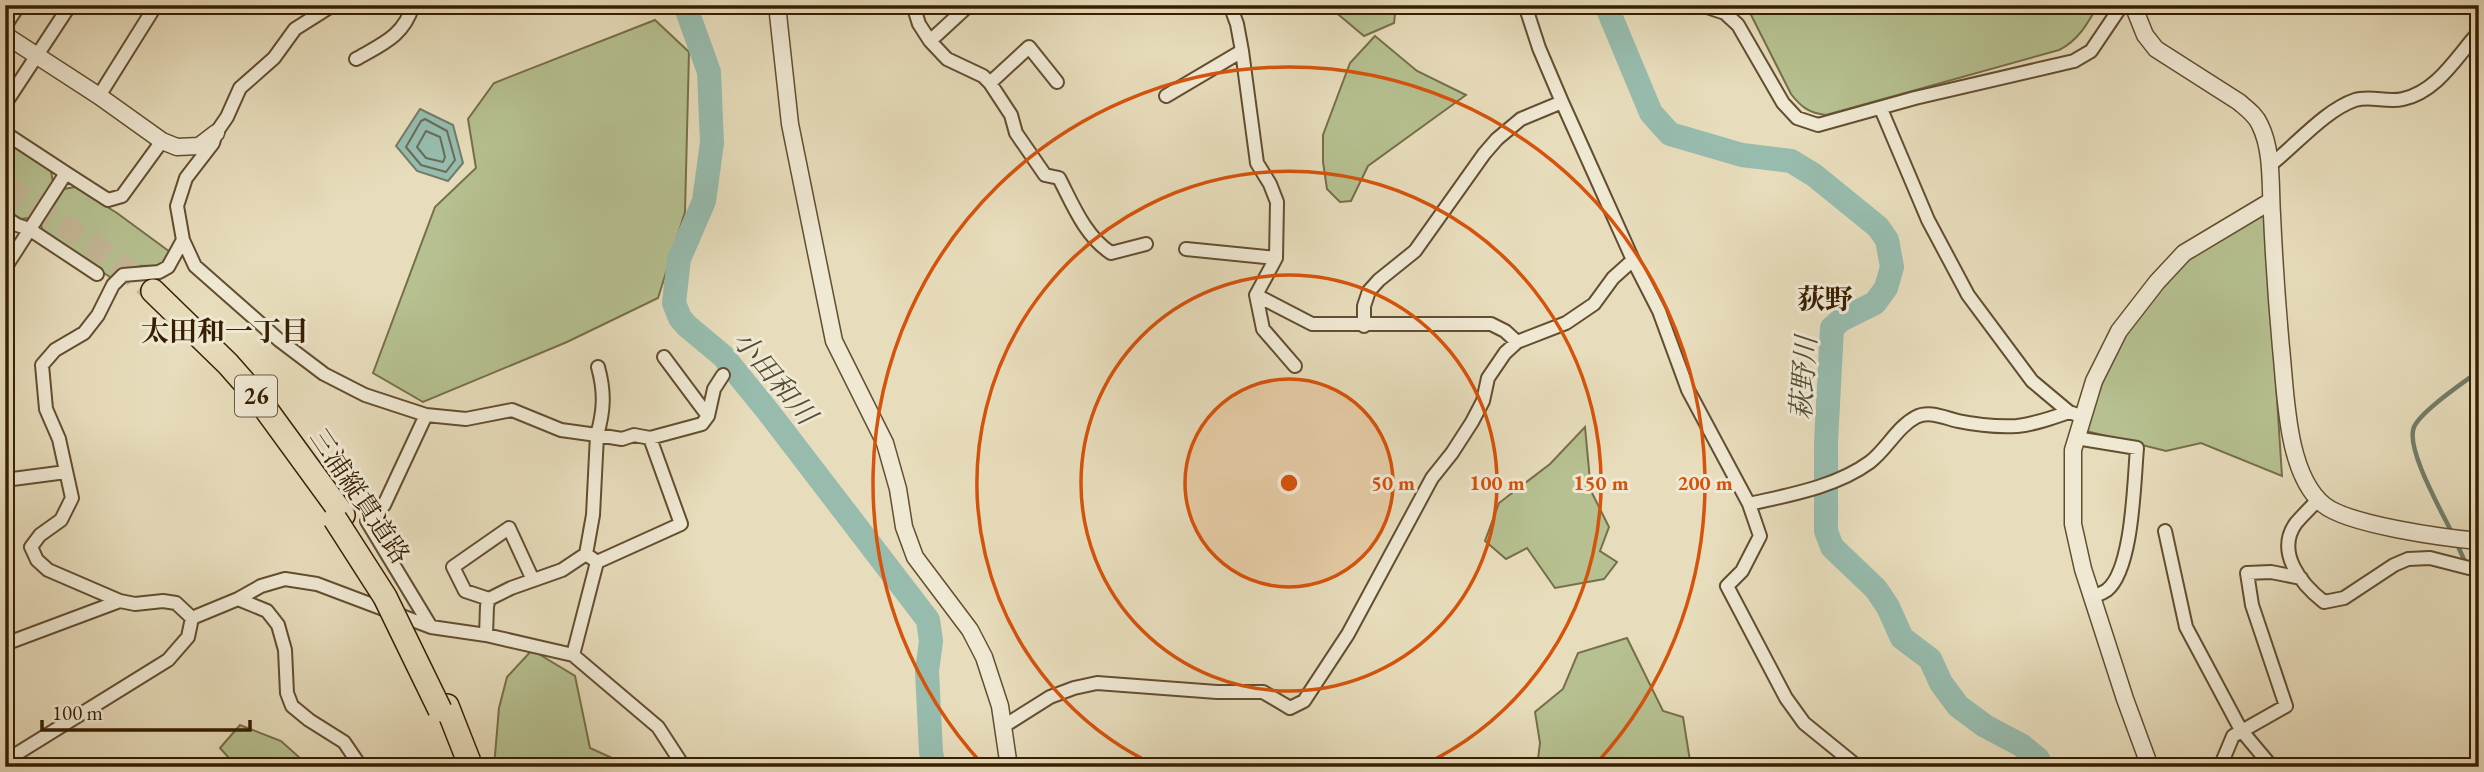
<svg xmlns="http://www.w3.org/2000/svg" width="2484" height="772" viewBox="0 0 2484 772" font-family="'EB Garamond','Noto Serif JP',serif">
<style>
.green{fill:#b6c090;stroke:#766f48;stroke-width:2}
.water{fill:#97bcae;stroke:#717d69;stroke-width:2}
.lines{fill:none;stroke-linecap:round;stroke-linejoin:round}
.shore{stroke:#676d58;stroke-width:2}
.stream{stroke:#717d69;stroke-width:4.5}
.river{stroke:#97bcae;stroke-width:24}
.motorway-tunnel{stroke:#c4b696;stroke-width:23;stroke-dasharray:23 11;stroke-linecap:butt}
.minor-casing{stroke:#634e30;stroke-width:16}
.tertiary-casing{stroke:#634e30;stroke-width:19}
.motorway-casing{stroke:#371e01;stroke-width:26}
.minor{stroke:#efe8d3;stroke-width:12}
.tertiary{stroke:#efe8d3;stroke-width:16}
.motorway{stroke:#e7dcbb;stroke-width:23}
.motorway-bridge-casing{stroke:#371e01;stroke-width:26;stroke-linecap:butt}
.motorway-bridge{stroke:#e7dcbb;stroke-width:23}
.ring{fill:none;stroke:#d6530b;stroke-width:3.5}
.labels{text-anchor:middle;stroke-width:6;stroke-linejoin:round;paint-order:stroke}
.shield{fill:#efe8d3;stroke:#6e5b40;stroke-width:2}
.shield-label{font-size:24px;font-weight:bold;fill:#371e01}
.street-label{font-size:26px;fill:#371e01;stroke:#efe8d3}
.neighbourhood-label{font-size:28px;font-weight:bold;fill:#371e01;stroke:#efe8d3}
.water-label{font-size:28px;font-style:italic;fill:#544d35;stroke:#efe8d3}
.centre{fill:#d6530b;stroke:#efe8d3;stroke-width:3.5}
.ring-label{font-size:21px;text-anchor:middle;font-weight:bold;fill:#d6530b;stroke:#efe8d3;stroke-width:6;stroke-linejoin:round;paint-order:stroke}
</style>
<rect width="100%" height="100%" fill="#e7dcbb"/>
<filter id="stains"><feTurbulence type="fractalNoise" baseFrequency=".00286" numOctaves="4"/><feColorMatrix values="0 0 0 0 .2 0 0 0 0 .09 0 0 0 0 .02 0 0 0 .5 -.17"/></filter>
<radialGradient id="worn" r=".72"><stop offset=".6" stop-color="#630" stop-opacity="0"/><stop offset="1" stop-color="#630" stop-opacity=".3"/></radialGradient>
<path class="green" d="M1327,5h69l-2,18 -30,13z
M1746,5h352c-10,18 -20,36 -39,45l-233,65c-17,-2 -25,-8 -35,-21z
M655,20l34,32 -4,160 -27,86 -91,44 -144,60 -50,-29 62,-166 41,-39 -8,-49 26,-36z
M1375,36l42,35 49,24 -98,71 -17,35 -11,1 -13,-13 -4,-27v-27l27,-72z
M5,141l46,30 2,11 -23,36 -9,1 -16,-10z
M75,187l42,26 53,39 -9,14c-18,0 -37,-3 -48,13l-70,-46 -2,-8 23,-36z
M2265,214l17,262 -81,-33 -35,8 -80,-20 16,-48 23,-49 38,-49 24,-26z
M1585,427l6,64 18,36 -9,24 17,11 -13,17 -49,9 -28,-40 -21,11 -21,-18 14,-38 51,-39z
M1627,638l36,73 20,6 8,50h-154l3,-24 -5,-31 28,-23 15,-36z
M532,650l43,26 15,72 42,19h-138l5,-59 8,-31z
M240,725l41,16 29,26h-73l-17,-19z"/>
<path class="water" d="M420,109l33,16 10,38 -15,18 -31,-10 -21,-25z"/>
<g class="lines">
<path class="shore" d="M425,119l22,12 8,29 -9,12 -25,-7 -15,-18 15,-26z
M426,131l14,6 5,20 -2,5 -17,-4 -9,-11z"/>
<path class="stream" d="M2452,533c-10,-21 -47,-85 -38,-106 7,-16 49,-44 65,-56
M2457,544l9,20
M2470,572l9,18"/>
<path class="river" d="M685,5l24,67 3,71 -8,58 -25,58 -5,44 6,15 7,8 36,30 47,58 158,206 3,21 -4,30 4,81 3,15
M1606,5l45,108 19,21 72,21 49,6 23,14 64,52 9,13 5,27 -6,21 -11,15 -34,17 -9,8 -6,114v89l6,16 44,42 12,18 14,31 28,21 11,24 17,23 27,20 36,19 17,14 4,8"/>
<path class="motorway-tunnel" d="M5,185l108,74 40,32"/>
<g class="minor-casing">
<path id="minor" d="M333,5l-38,24 -21,29 -34,30 -13,29 -11,16 -3,10 -27,35 -9,28 6,34 -15,27 -9,5 -36,3 -10,10 -15,30 -14,18 -29,17 -13,15 4,44 13,30 13,59 -11,22 -21,15 -9,12 6,13 11,10 72,31 15,3 28,-3 13,2 16,15 46,-19 23,-13 24,-7 32,5 114,43 55,8 87,20 85,72 26,40
M913,5l6,19 11,17 39,-36
M1230,5l7,19 5,27 15,112 13,21 7,18 -1,56 -20,37 56,29h179l14,7 12,11
M1525,5l14,43 23,54 71,158 26,51 29,79 61,114c40,-9 87,-17 121,-42 17,-13 27,-35 46,-45 13,-7 29,1 42,4 19,4 40,6 59,5 18,-2 35,-8 52,-14
M1701,5l24,8 13,12 45,78 14,15 21,7 97,-27 159,-37 17,-10 31,-46
M5,26l14,-21
M930,41l17,18 36,17 7,7 21,32 5,18 29,42 14,3c14,27 26,58 52,75l35,-9
M356,59c26,-15 48,-23 57,-54
M990,83l39,-36 28,35
M99,96l57,-91
M1166,96l76,-45
M5,104l65,-99
M1881,109l47,111 40,75 64,86 37,31 6,2
M5,133l61,40
M2269,166c25,-19 56,-56 86,-66 16,-5 32,3 48,-1 35,-8 53,-42 76,-67
M5,217l12,8 12,4 68,45
M183,240l12,26 84,74 45,34 41,21 61,20 40,4 46,-9 49,20 36,5 -4,80 -7,39 11,8 -24,93
M1186,249l90,9
M5,268l61,-95 42,27 14,-4 40,-55
M1256,295l7,34 32,37
M1364,326v-20l5,-15 10,-11 36,-29 69,-97 13,-15 24,-20 41,-17
M664,357l44,59
M598,367c7,25 6,44 -1,68l25,4 12,-4 16,3 52,-14 6,-8 6,-27 9,-14
M426,415l-42,90 -17,16 64,106
M2076,438l61,10c-3,33 -4,121 -30,142 -4,3 -10,5 -15,7
M5,480l61,-8
M2319,499c-8,8 -16,16 -23,24 -21,29 5,61 28,79l20,-4 50,-33 14,-6 22,-1 43,11 6,4
M1749,504l11,32 -18,35 -15,15 59,112 18,25 54,44
M2165,531l21,96 55,103 31,37
M597,562l84,-38 -31,-86
M238,599l29,12 11,14 7,25 2,43 5,13 17,14 35,22 17,25
M489,599l-24,-8 -12,-24 56,-39 24,52
M486,635l1,-29 2,-7 22,-11 51,-18 24,-16
M5,644l115,-43
M1004,726l46,-29 24,-9 23,-5 120,9h46l27,16 14,-7 44,-67 84,-156 20,-25 20,-31 11,-21 5,-23 17,-25 12,-11 49,-19 28,-19 19,-26 20,-18
M5,761l163,-101 20,-23 4,-19
M1913,767h7
M2220,767l13,-31 53,-30 -34,-101 -5,-32 24,-1 30,6"/>
</g>
<g class="tertiary-casing">
<path id="tertiary" d="M777,5l13,119 44,217 51,102 13,46 6,38 11,30 55,73 14,27 16,49 9,61
M2133,5l12,30 11,14 83,53c8,7 17,13 21,23 13,26 10,62 12,90 2,45 5,89 9,133 5,46 5,126 43,157 25,20 121,33 155,36
M5,35l94,61 63,45 15,6 22,-1 17,-13
M2150,767l-25,-68 -42,-130 -10,-45v-74l21,-69 25,-50 38,-49 27,-29 87,-52"/>
</g>
<g class="motorway-casing">
<path id="motorway" d="M153,291l75,73 29,33 86,118
M447,706l24,61"/>
</g>
<use href="#minor" class="minor"/>
<use href="#tertiary" class="tertiary"/>
<use href="#motorway" class="motorway"/>
<g class="motorway-bridge-casing">
<path id="motorway-bridge" d="M335,519l50,78 55,113"/>
</g>
<use href="#motorway-bridge" class="motorway-bridge"/>
</g>
<circle cx="1289" cy="483" r="104" fill="#d6530b" fill-opacity=".12"/>
<g class="ring">
<circle cx="1289" cy="483" r="104"/>
<circle cx="1289" cy="483" r="208"/>
<path d="M1157 766A312 312 0 1 1 1421 766"/>
<path d="M985 767A416 416 0 1 1 1593 767"/>
</g>
<g class="labels">
<rect class="shield" x="235" y="375.5" width="42" height="41" rx="5"/>
<g class="shield-label">
<text x="256" y="404">26</text>
</g>
<g class="street-label">
<text transform="translate(360 496) rotate(56)" y="9">三浦縦貫道路</text>
</g>
<g class="neighbourhood-label">
<text x="1825" y="309">荻野</text>
<text x="225" y="341">太田和一丁目</text>
</g>
<g class="water-label">
<text transform="translate(775 377) rotate(50)" y="10">小田和川</text>
<text transform="translate(1803 378) rotate(-86)" y="10">萩野川</text>
</g>
</g>
<circle cx="1289" cy="483" r="10" class="centre"/>
<g class="ring-label">
<text x="1393" y="490">50 m</text>
<text x="1497" y="490">100 m</text>
<text x="1601" y="490">150 m</text>
<text x="1705" y="490">200 m</text>
</g>
<rect width="2484" height="772" fill="none" stroke="#e7dcbb" stroke-width="28"/>
<rect x="7" y="7" width="2470" height="758" fill="none" stroke="#371e01" stroke-width="3.5"/>
<rect x="14" y="14" width="2456" height="744" fill="none" stroke="#371e01" stroke-width="2"/>
<path d="M42 720v10h208v-10" fill="none" stroke="#371e01" stroke-width="3.5"/>
<text x="52" y="720" font-size="21" fill="#371e01" stroke="#efe8d3" stroke-width="5" paint-order="stroke">100 m</text>
<rect width="100%" height="100%" filter="url(#stains)"/>
<rect width="100%" height="100%" fill="url(#worn)"/>
</svg>
